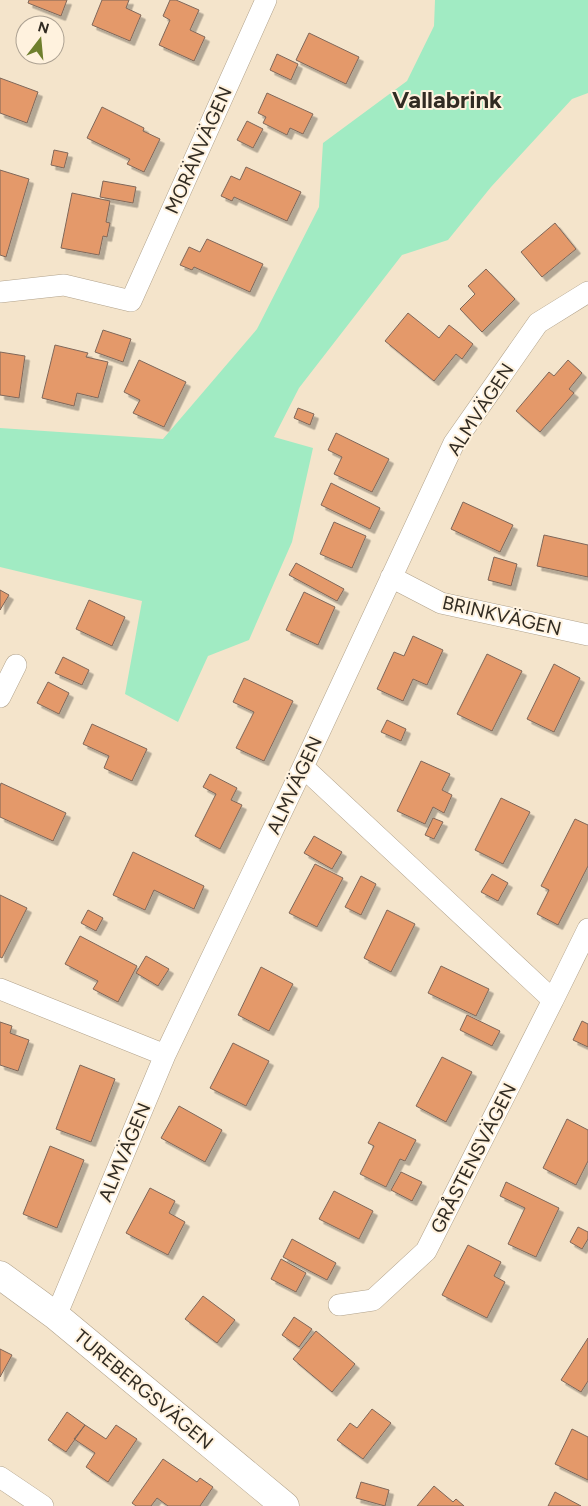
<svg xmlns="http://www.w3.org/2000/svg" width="588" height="1506" viewBox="0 0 588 1506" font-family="Figtree,sans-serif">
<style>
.green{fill:#a1ebc3}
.building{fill:#e4996b;stroke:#7f6759;filter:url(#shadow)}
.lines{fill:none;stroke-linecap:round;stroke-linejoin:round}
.street-casing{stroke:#b1a28b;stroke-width:22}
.secondary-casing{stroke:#b1a28b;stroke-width:29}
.street{stroke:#fff;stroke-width:21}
.secondary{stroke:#fff;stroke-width:28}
.labels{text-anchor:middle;stroke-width:4;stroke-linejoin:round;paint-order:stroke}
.street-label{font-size:19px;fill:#312b22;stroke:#fff2de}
.district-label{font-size:24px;font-weight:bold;fill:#312b22;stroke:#fff2de}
</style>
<defs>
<filter id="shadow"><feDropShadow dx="4.5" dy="4.5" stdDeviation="0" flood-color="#0004"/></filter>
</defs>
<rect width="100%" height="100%" fill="#f4e4cb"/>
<path class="green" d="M435,0h153v93l-16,6 -81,88 -43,53 -46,15 -103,133 -25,49 39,11 -21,94 -43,98 -41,16 -30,66 -53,-28 17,-93 -142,-34v-139l163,11 94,-110 62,-122 4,-64 84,-62 27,-55z"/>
<path class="building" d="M29,0h38l-6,16 -33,-13z
M102,0h27l-3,8 15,7 -11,26 -38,-16z
M170,0h6l23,10 -9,20 15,7 -11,24 -35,-16 11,-25 -7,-4z
M309,33l50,24 -13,27 -50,-24z
M277,54l21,10 -7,16 -21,-10z
M0,78l38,14 -11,31 -27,-10z
M267,93l46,21 -10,20 -13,-6 -3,7 -24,-12 3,-6 -8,-4z
M102,107l42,21 -1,3 17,8 -16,33 -17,-8 3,-5 -43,-21z
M247,121l16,8 -10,19 -16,-8z
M54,150l14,3 -4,15 -13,-3z
M246,167l55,25 -14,29 -53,-24 -2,4 -11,-5 10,-20 9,4z
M0,170l29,9 -23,78 -6,-2z
M103,181l33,6 -3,16 -33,-6z
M72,193l38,8 -4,21 4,1 -3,14 -4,-1 -4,19 -38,-7z
M555,223l21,26 -34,28 -21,-25z
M207,239l56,25 -13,28 -56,-25 -2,3 -12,-5 9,-18 11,5z
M486,269l29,30 -33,33 -22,-23 15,-15 -7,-8z
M408,313l31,25 10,-13 24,19 -11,15 -6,-5 -22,27 -49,-40z
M103,330l28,9 -8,23 -28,-10z
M55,345l33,8 -2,4 22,5 -10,36 -21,-5 -3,13 -32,-8z
M0,352l25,4 -6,42 -19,-3z
M139,360l47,22 -22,45 -31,-14 7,-13 -16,-8z
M568,360l14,13 -13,16 5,4 -34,39 -24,-21 33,-39 5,4z
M298,408l16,6 -4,11 -16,-7z
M336,433l53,26 -17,33 -38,-18 8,-17 -14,-7z
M331,483l49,25 -10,21 -49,-24z
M463,502l50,23 -13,27 -49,-23z
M334,522l32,14 -14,32 -32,-14z
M544,535l44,10v32l-51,-11z
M494,557l23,7 -6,22 -23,-6z
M296,563l48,26 -7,12 -48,-26z
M0,590l9,5 -9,15z
M304,592l31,15 -17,38 -32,-15z
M89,600l36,17 -13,29 -36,-17z
M413,636l30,14 -16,35 -14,-6 -10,22 -26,-12 17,-37 10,4z
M487,654l35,17 -30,60 -35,-17z
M63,657l26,13 -7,15 -27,-12z
M554,664l26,14 -26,54 -27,-13z
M244,678l49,23 -29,60 -28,-13 18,-36 -21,-10z
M48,682l21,11 -10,21 -22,-11z
M387,720l19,9 -5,12 -20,-9z
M92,724l55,25 -15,32 -28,-13 5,-12 -26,-12z
M421,761l29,13 -8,16 10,5 -8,18 -11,-6 -8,17 -28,-13z
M210,774l27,14 -6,12 11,5 -22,44 -25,-13 21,-42 -13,-7z
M1,783l65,30 -13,28 -53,-24v-30z
M501,798l29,14 -27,52 -28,-14z
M433,818l10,4 -9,17 -9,-4z
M575,819l13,6v41l-30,59 -21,-11 12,-24 -8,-4z
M314,836l28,16 -10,17 -28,-16z
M133,852l71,34 -10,23 -40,-19 -9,20 -32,-15z
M315,864l28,14 -26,49 -28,-14z
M492,874l16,9 -10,18 -17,-9z
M361,876l15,8 -15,31 -16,-8z
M0,895l27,13 -25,50 -2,-1z
M88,910l15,8 -7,13 -15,-8z
M387,910l28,14 -24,48 -27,-14z
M80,936l57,30 -19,36 -25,-13 5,-8 -33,-17z
M146,956l23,13 -11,17 -22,-13z
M441,966l48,23 -13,27 -48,-23z
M261,967l32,17 -24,47 -31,-16z
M467,1015l33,16 -8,15 -32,-16z
M582,1021l6,3v23l-15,-7z
M0,1022l12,4 -2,7 19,7 -11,31 -18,-6z
M233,1043l36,18 -23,45 -36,-18z
M442,1057l30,15 -26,50 -30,-16z
M80,1065l35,14 -24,63 -35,-13z
M179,1106l43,24 -17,32 -44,-24z
M567,1119l21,11v31l-12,24 -33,-17z
M379,1122l37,18 -11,21 -5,-2 -14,28 -26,-13 14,-28 -6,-3z
M50,1146l34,14 -27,68 -34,-14z
M401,1172l21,10 -10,19 -21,-11z
M506,1182l53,26 -23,49 -28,-13 17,-36 -25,-12z
M150,1188l25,13 -6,12 16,9 -17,33 -42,-22z
M334,1191l39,20 -14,28 -40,-20z
M578,1227l10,5v7l-6,10 -12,-7z
M292,1239l44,24 -9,17 -44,-23z
M468,1245l33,17 -7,14 11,6 -18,36 -45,-23z
M281,1259l25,14 -10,19 -25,-13z
M203,1296l32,24 -18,23 -32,-24z
M294,1317l18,12 -13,18 -17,-12z
M316,1331l39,33 -23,28 -39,-33z
M588,1338v43l-7,11 -20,-12z
M0,1349l12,6 -12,22z
M372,1409l19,14 -28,36 -26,-19 13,-17 7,5z
M67,1412l18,13 -19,27 -18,-12z
M85,1425l21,14 10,-14 21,14 -29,43 -22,-15 9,-14 -21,-14z
M572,1429l16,8v43l-33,-16z
M163,1459l34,23 3,-4 13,9 -13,19h-32l-11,-8 -6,8h-15l-4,-3z
M361,1482l28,8 -4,16 -29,-8z
M434,1486l19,16 3,-3 8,7h-47z
M555,1492l26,14h-33z"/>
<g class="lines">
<g class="street-casing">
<path id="street" d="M0,292l64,-7 67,16 135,-301
M391,577l50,26 147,32
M0,697l16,-32
M303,767l250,233 -127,251 -53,49 -34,5
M0,989l165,66
M553,1000l35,-71
M56,1316l109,-261 138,-288 151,-324 84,-120 50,-31
M0,1477l43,29"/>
</g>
<g class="secondary-casing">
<path id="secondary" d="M0,1275l56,41 229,190"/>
</g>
<use href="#street" class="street"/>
<use href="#secondary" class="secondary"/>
</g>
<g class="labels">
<g class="street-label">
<text transform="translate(198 150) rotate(-66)" y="7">MORÄNVÄGEN</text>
<text transform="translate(480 409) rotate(-57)" y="7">ALMVÄGEN</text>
<text transform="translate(502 615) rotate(13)" y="7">BRINKVÄGEN</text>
<text transform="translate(294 785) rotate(-65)" y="7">ALMVÄGEN</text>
<text transform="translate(124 1152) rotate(-67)" y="7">ALMVÄGEN</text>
<text transform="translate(473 1158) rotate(-63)" y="7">GRÅSTENSVÄGEN</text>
<text transform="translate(144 1389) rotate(40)" y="7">TUREBERGSVÄGEN</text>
</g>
<g class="district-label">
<text x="447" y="108">Vallabrink</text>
</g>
</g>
<g transform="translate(40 40) rotate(16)"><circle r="24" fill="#fff2de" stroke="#ada293"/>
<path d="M0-4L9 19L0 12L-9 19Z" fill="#6f7f2d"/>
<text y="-8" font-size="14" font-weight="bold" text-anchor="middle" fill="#312b22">N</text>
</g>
</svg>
